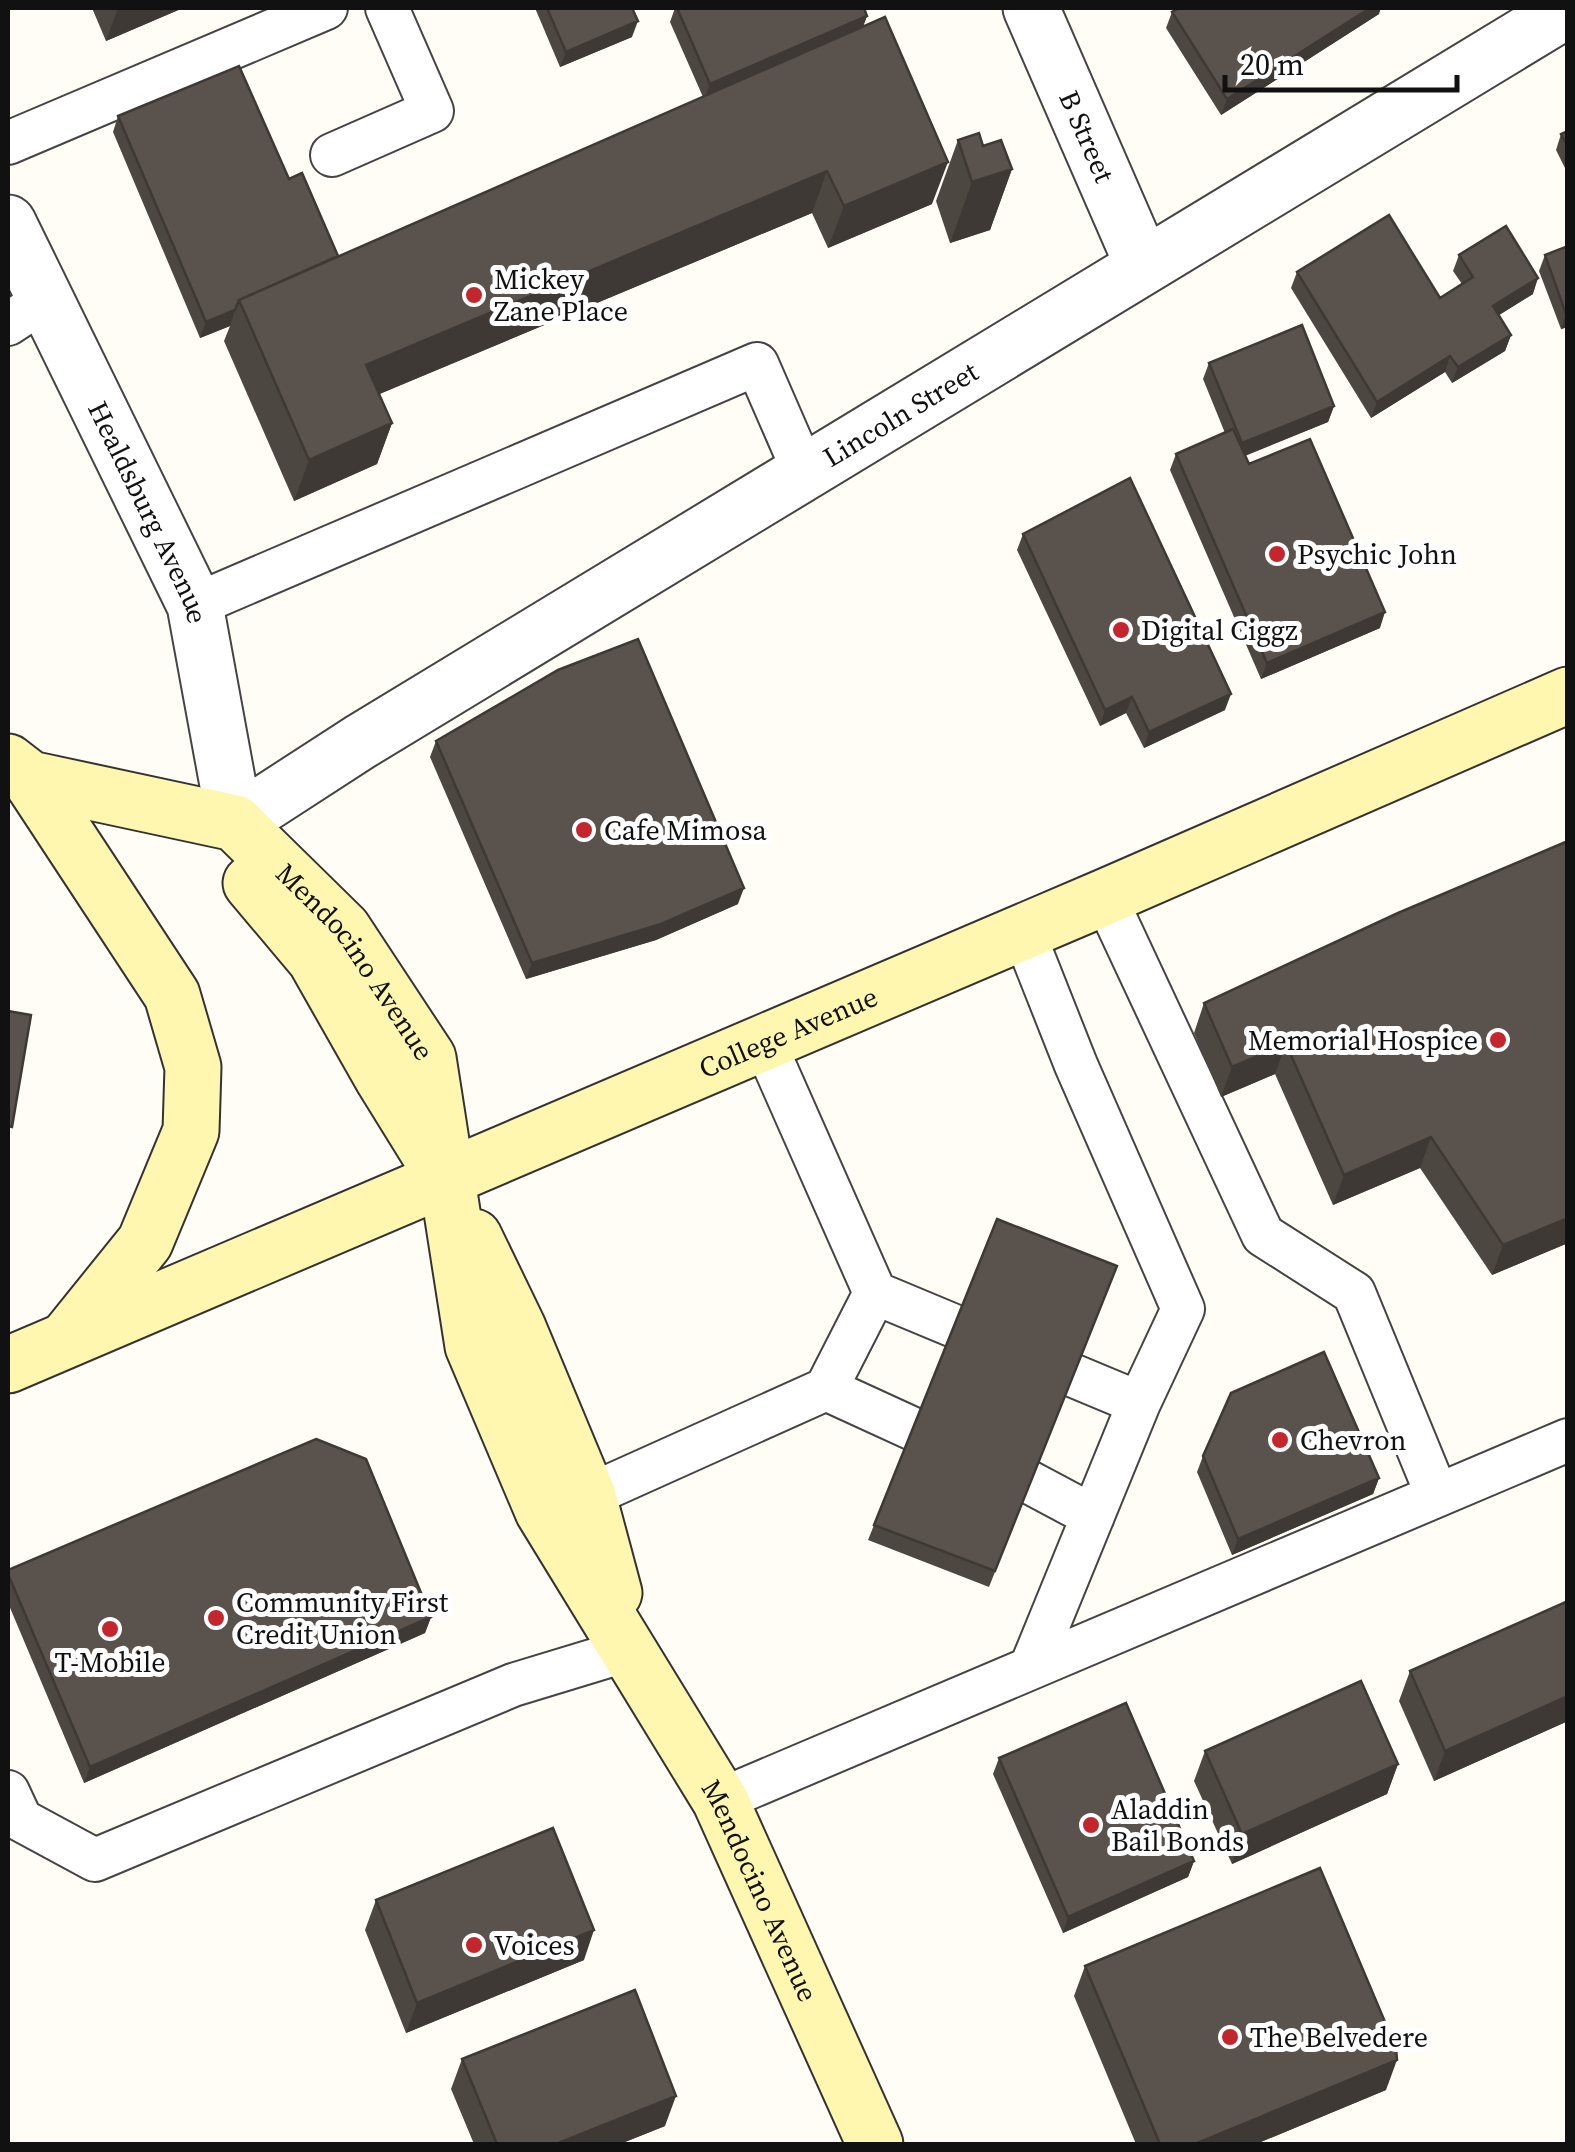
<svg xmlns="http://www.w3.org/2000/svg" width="1575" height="2152" viewBox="0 0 1575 2152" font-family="'Source Serif 4',serif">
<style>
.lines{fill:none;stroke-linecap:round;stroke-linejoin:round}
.service-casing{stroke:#444;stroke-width:46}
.minor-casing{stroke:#444;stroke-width:59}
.secondary-casing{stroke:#333;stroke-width:59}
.service{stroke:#fff;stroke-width:42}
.minor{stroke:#fff;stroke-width:55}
.secondary{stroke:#fff6b0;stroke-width:55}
.wall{fill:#4d4742}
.shaded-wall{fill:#3f3936}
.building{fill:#5a524d;stroke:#3f3936;stroke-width:2.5}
.poi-dot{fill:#c4262e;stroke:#fff;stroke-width:4}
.labels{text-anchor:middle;stroke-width:10;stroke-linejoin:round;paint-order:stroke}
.street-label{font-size:28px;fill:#111;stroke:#fff}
.poi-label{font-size:28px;fill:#111;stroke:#fff;text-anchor:start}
</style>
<rect width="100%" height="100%" fill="#fffdf5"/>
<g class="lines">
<g class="service-casing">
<path id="service" d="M8,143l318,-135
M332,155l100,-44 -45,-103
M8,324l35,-23
M195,605l562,-241 47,108
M1105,897l158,338 91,58 83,202
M1023,931l53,134 107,244 -44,94 -108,264
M764,1042l111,251 264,110
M826,1389l205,94 62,33
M588,1496l238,-107 49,-96
M8,1792l13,28 74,40 418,-175 115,-35
M720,1800l848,-360"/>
</g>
<g class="minor-casing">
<g id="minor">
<path id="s1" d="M1031,8l112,257"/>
<path id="s2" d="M8,223l187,382 40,218 125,-81 1208,-733"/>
</g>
</g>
<g class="secondary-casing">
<g id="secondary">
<path id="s3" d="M8,762l22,17 205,44 108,106 85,129 45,288 70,165 177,289 155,344"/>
<path d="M30,779l142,216 21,72 -2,64 -46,111 -75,93"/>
<path d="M251,883l64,76 67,118 52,84"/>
<path d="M474,1237l44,91 70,168 26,97"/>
<path id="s4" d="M8,1365l1097,-468 463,-202"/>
</g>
</g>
<use href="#service" class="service"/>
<use href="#minor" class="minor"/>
<use href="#secondary" class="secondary"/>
</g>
<path class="wall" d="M92,8h91l-77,33z
M535,8h97v29l-72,30z
M675,8h189l3,8 -4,11 69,177 -104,44 -16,-35 -433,181 13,29 -15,41 -83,37 -70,-160 6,-15 -30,12 -87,-206 5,-16 171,63 49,77 365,-159 -33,-75z
M1172,12l207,2 -158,101 -55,-87z
M1568,131v43l-12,-24 5,-16z
M958,140l25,6 29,23 -22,61 -40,13 -14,-42z
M1568,246v81l-7,2 -22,-58 6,-16z
M1459,255l74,39 -34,21 12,20 -6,16 -53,32 -7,-11 -74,46 -80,-130 6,-16 143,26 22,-14 -9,-13z
M1209,363l125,43 -6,16 -83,34 4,8 131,164 -119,51 -91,-209 6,-16 49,-21 -22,-54z
M1023,534l202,176 -81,38 -18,-35 -26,13 -83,-176z
M436,741l302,163 -82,36 -130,39 -96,-222z
M1568,841v402l-76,32 -72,-107 -87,37 -58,-131 -54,23 -27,-64 10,-30z
M1117,1266l-128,321 -121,-47 6,-15z
M1203,1456l176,22 -6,16 -141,61 -35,-83z
M8,1570l423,47 -6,16 -341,150 -76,-180z
M1568,1601v120l-134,60 -35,-80 11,-30z
M1205,1751l193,13 -11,30 -155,70 -38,-83z
M999,1758l195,103 -6,16 -125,56 -70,-159z
M376,1900l208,60 -178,73 -41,-103z
M1085,1966l301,124 -130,54h-120l-62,-148z
M462,2059l203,67 -45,18h-146l-23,-55z"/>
<path class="shaded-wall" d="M118,8h65l-77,33z
M1370,8h11l-2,6 -158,101 6,-16z
M867,16l-6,15 -157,69 6,-16z
M638,21l-6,16 -72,30 6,-15z
M948,162l-16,42 -104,44 16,-42z
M1012,169l-22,61 -40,13 22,-61z
M827,171l-15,42 -461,193 15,-41z
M1538,278l-5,16 -45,28 5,-16z
M235,310l-5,16 -30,12 6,-16z
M1568,313v14l-7,2 5,-15z
M1511,335l-6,16 -53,32 6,-16z
M1450,356l-5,16 -74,46 6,-16z
M1334,406l-6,16 -92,37 6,-16z
M392,423l-15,41 -83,37 15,-41z
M1385,612l-5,16 -119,51 6,-16z
M1231,694l-6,16 -81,38 5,-16z
M1132,697l-6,16 -26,13 5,-16z
M744,888l-6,16 -82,36 -130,39 6,-16z
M1286,1044l-11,30 -54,23 11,-30z
M1431,1137l-11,31 -87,37 11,-30z
M1568,1218v25l-76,32 11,-30z
M1379,1478l-6,16 -141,61 6,-16z
M431,1617l-6,16 -341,150 6,-16z
M1568,1696v25l-134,60 11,-30z
M1398,1764l-11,30 -155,70 10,-30z
M1194,1861l-6,16 -125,56 5,-16z
M594,1930l-10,30 -178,73 11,-30z
M1397,2060l-11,30 -130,54h-61z
M676,2096l-11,30 -45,18h-64z"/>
<path class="building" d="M547,8h85l6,13 -72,31z
M677,8h187l3,8 -157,68z
M1179,8h191l-143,91 -55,-87z
M885,17l63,145 -104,44 -17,-35 -461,194 26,58 -83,37 -70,-160z
M239,66l50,113 13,-6 36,83 -99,44 -4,10 -29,12 -88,-206z
M1568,131v16l-7,-13z
M979,133l4,13 18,-6 11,29 -40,13 -14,-42z
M1389,215l51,83 33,-21 -14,-22 47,-29 32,52 -45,28 18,29 -53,32 -8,-11 -73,46 -80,-130z
M1568,246v67l-2,1 -21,-59z
M1302,325l32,81 -92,37 -33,-80z
M1233,429l16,35 61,-25 75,173 -118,51 -91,-209z
M1130,478l101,216 -82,38 -17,-35 -27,13 -82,-176z
M638,639l106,249 -83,36 -129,39 -96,-222 122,-71z
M1568,841v377l-65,27 -72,-108 -87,38 -58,-131 -54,23 -28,-64 194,-90z
M8,1011l23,4 -19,112 -4,-1z
M997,1219l120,47 -122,305 -121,-46z
M1324,1352l55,126 -141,61 -35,-83 28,-63z
M316,1439l50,20 65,158 -341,150 -82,-193v-4z
M1568,1601v95l-123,55 -35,-80z
M1361,1681l37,83 -156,70 -37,-83z
M1126,1703l68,158 -126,56 -69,-159z
M553,1828l41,102 -177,73 -41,-103z
M1320,1868l76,180 1,12 -202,84h-35l-75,-178z
M635,1990l41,106 -120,48h-59l-35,-85z"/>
<g class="poi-dot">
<circle cx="474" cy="295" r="10"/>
<circle cx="1277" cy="554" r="10"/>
<circle cx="1121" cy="630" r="10"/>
<circle cx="584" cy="830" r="10"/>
<circle cx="1498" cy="1040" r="10"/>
<circle cx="1280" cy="1440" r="10"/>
<circle cx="216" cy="1618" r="10"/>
<circle cx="110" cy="1629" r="10"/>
<circle cx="1091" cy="1825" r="10"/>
<circle cx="474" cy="1945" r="10"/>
<circle cx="1230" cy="2037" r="10"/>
</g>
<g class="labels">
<g class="street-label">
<text dy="10" stroke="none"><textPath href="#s1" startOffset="140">B Street</textPath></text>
<text dy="10" stroke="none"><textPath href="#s2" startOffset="1428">Lincoln Street</textPath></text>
<text dy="10" stroke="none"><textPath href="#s2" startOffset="322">Healdsburg Avenue</textPath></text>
<text dy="10" stroke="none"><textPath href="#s3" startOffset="422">Mendocino Avenue</textPath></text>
<text dy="10" stroke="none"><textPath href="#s4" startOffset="848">College Avenue</textPath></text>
<text dy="10" stroke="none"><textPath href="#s3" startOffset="1452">Mendocino Avenue</textPath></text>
</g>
<g class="poi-label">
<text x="494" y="289">Mickey<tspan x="494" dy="32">Zane Place</tspan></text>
<text x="1297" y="564">Psychic John</text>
<text x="1141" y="640">Digital Ciggz</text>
<text x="604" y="840">Cafe Mimosa</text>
<text x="1478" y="1050" text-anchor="end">Memorial Hospice</text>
<text x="1300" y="1450">Chevron</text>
<text x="236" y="1612">Community First<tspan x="236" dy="32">Credit Union</tspan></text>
<text x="110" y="1672" text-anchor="middle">T-Mobile</text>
<text x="1111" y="1819">Aladdin<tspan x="1111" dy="32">Bail Bonds</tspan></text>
<text x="494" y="1955">Voices</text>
<text x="1250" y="2047">The Belvedere</text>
</g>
</g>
<rect width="1575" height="2152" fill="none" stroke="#111111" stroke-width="20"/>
<path d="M1225 75v15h232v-15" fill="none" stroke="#111111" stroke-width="5"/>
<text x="1240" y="75" font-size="30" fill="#111111" stroke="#ffffff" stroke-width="8" paint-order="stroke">20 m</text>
</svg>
